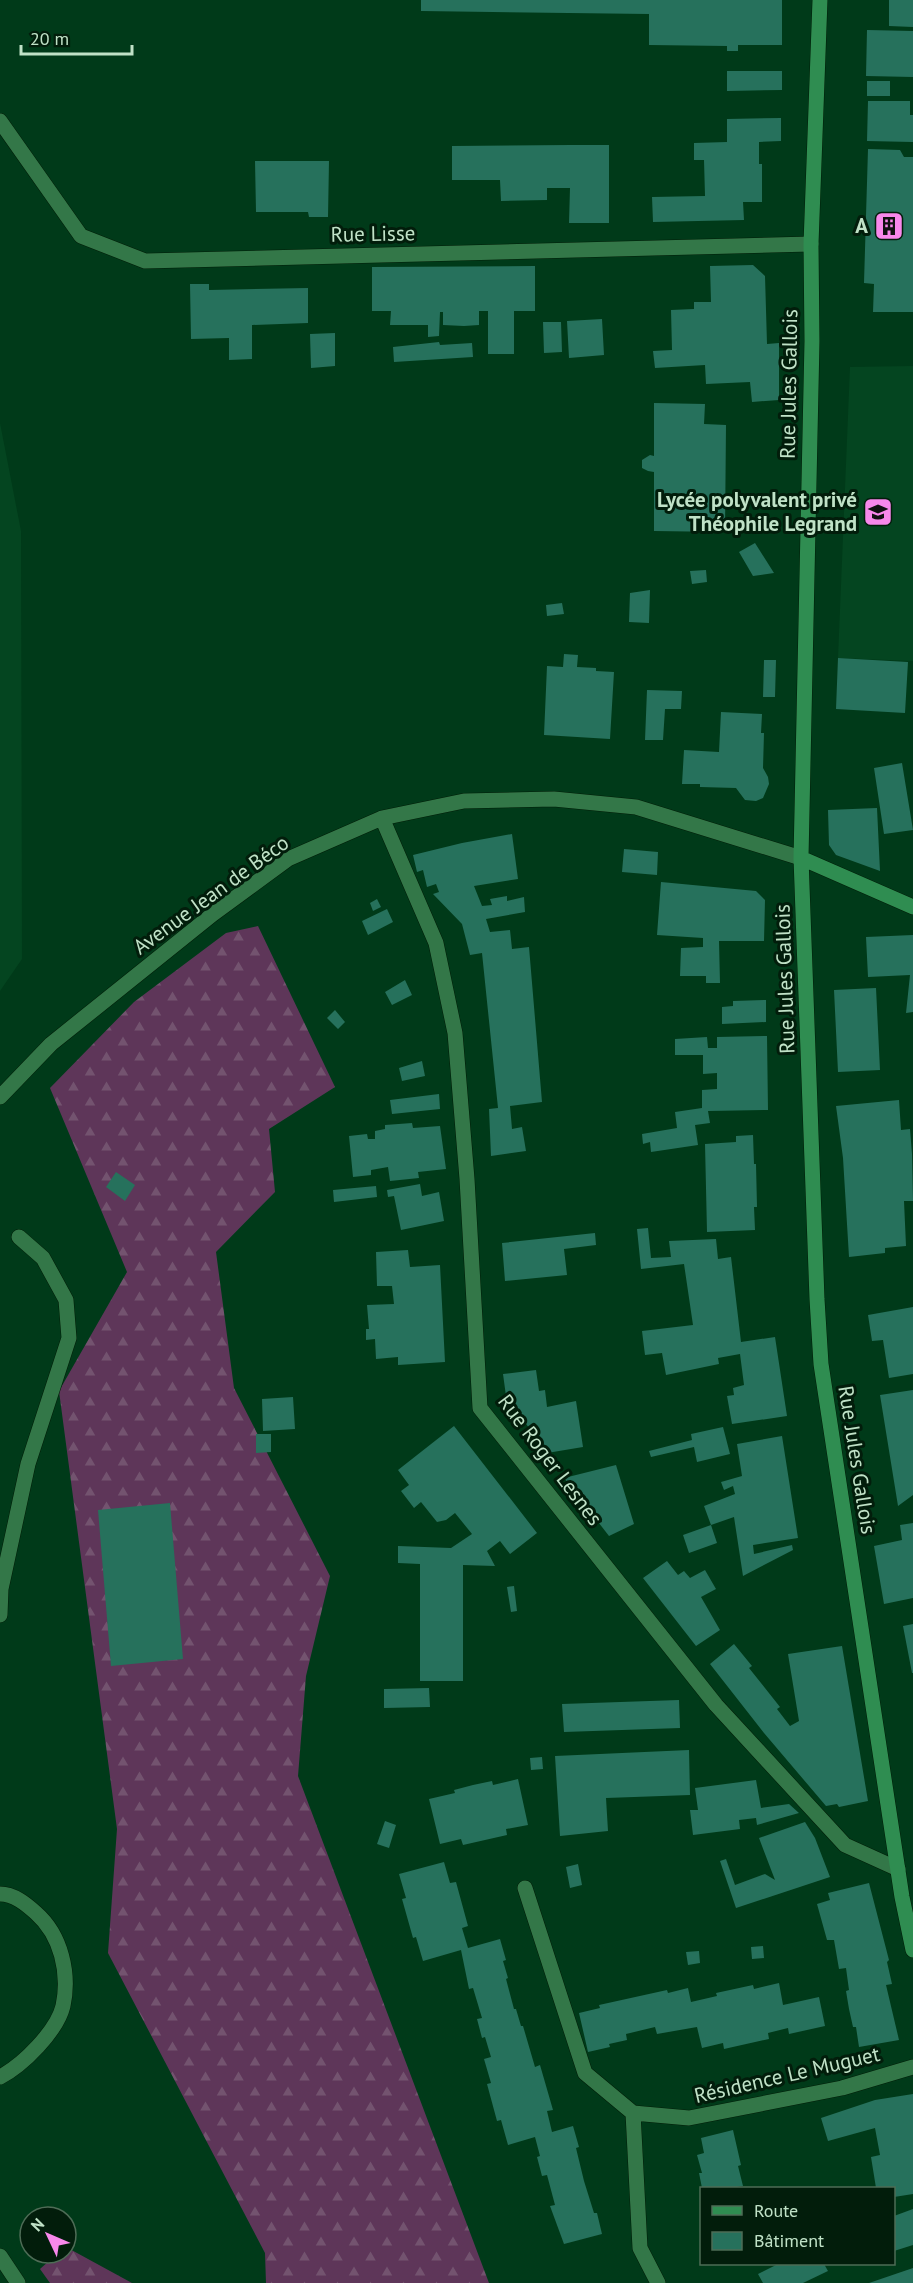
<svg xmlns="http://www.w3.org/2000/svg" width="913" height="2283" viewBox="0 0 913 2283" font-family="'PT Sans',sans-serif">
<style>
.built{fill:#044520}
.forest{fill:url(#forest-firs)}
.building{fill:#26715c}
.lines{fill:none;stroke-linecap:round;stroke-linejoin:round}
.lane-casing{stroke:#001e08;stroke-width:16}
.street-casing{stroke:#001e08;stroke-width:16}
.secondary-casing{stroke:#001e08;stroke-width:16}
.lane{stroke:#337748;stroke-width:15}
.street{stroke:#337748;stroke-width:15}
.secondary{stroke:#2f8d51;stroke-width:15}
.labels{text-anchor:middle;stroke-width:6;stroke-linejoin:round;paint-order:stroke}
.poi-label{font-size:21px;font-weight:bold;fill:#c0e2c7;stroke:#021d0b;text-anchor:end}
.street-label{font-size:21px;fill:#c0e2c7;stroke:#021d0b}
</style>
<defs>
<pattern id="forest-firs" width="22" height="20" patternUnits="userSpaceOnUse" patternTransform="scale(1.5)"><rect width="22" height="20" fill="#5e3659"/><path d="M5 1l3.5 6h-7zM16 11l3.5 6h-7z" fill="#73536f"/></pattern>
</defs>
<rect width="100%" height="100%" fill="#003a19"/>
<path class="built" d="M913,366v295l-75,-3 12,-291z
M0,423l21,108 1,428 -22,32z"/>
<path class="forest" d="M258,926l77,161 -66,42 6,63 -59,60 18,136 96,188 -24,100 -8,100 191,507h-223l-1,-30 -157,-300 9,-124 -58,-438 68,-119 -77,-184 84,-86 92,-69z
M66,2247l66,36h-82l-10,-14 18,-16h8z"/>
<path class="building" d="M421,0h361v45h-44v6h-11v-5l-78,-1v-31l-228,-3z
M889,0h24v27l-24,-1z
M867,30l46,1v46l-47,-1z
M727,71h55v19l-55,1z
M867,81h23v15h-23z
M868,101h42v14h3v27l-46,-1z
M781,118v23l-22,1v22h3v38h-19l1,18 -91,2 -1,-25 53,-1 -1,-36h-10v-17l33,-1v-23z
M571,145h38v78h-40l1,-35h-23v12l-46,1 -1,-21h-48v-34z
M868,149l32,1 4,7h9v155h-40l1,-28 -10,-1z
M255,161h74l-1,56h-19l-1,-5h-52z
M753,265l12,11 2,68 12,-1v57l-27,2 -2,-20 -44,2 -1,-19 -50,3 -2,-17 19,-1 -1,-40 23,-1v-7h17l-1,-36z
M535,266v45h-21v43h-26v-43h-9v14l-15,1 -21,-1v-13h-3l-1,24 -11,1v-12h-38l1,-14h-19v-44z
M190,284h19v6l99,-2v35l-56,2v34l-23,1v-22l-38,1z
M602,319l2,36 -35,3 -2,-37z
M543,322h18l1,30 -18,1z
M335,333v33l-24,2 -1,-34z
M439,342l1,3 32,-2 1,14 -79,5 -1,-15z
M654,403l51,1 -1,20 22,1 -1,107 -71,-1v-59l-6,-1 -6,-3v-8l8,-5 4,1z
M755,543l19,30 -21,3 -14,-24z
M706,570l1,12 -15,2 -2,-13z
M650,590l-1,33 -20,-1 1,-29z
M562,603l2,11 -17,2 -1,-11z
M564,654l14,1 -1,12 19,1v3l18,1 -4,67 -66,-4 3,-69 16,1z
M838,658l70,4 -3,51 -69,-4z
M764,660h12l-1,37h-12z
M647,690l35,1 -1,18h-16l-2,31h-18z
M721,712l41,2 -1,19h3l-1,35 5,9 1,7 -6,14 -7,3 -11,-1 -9,-12 -36,-1v-3h-18l2,-34 35,2z
M902,763l11,67 -29,4 -10,-66z
M877,808l3,63 -44,-16 -7,-10 -1,-35z
M512,834l6,45 -44,7 8,20 10,-1 -2,-6 17,-3v5l17,-4 1,15 -39,7 4,13 20,-2 2,19 17,-2 13,155 -32,4 2,23 10,-2 4,24 -35,5 -2,-47 9,-1 -16,-155 -12,2 -8,-31 -29,-30 6,-2 -3,-8 -9,3 -4,-17 -6,2 -4,-17 49,-12z
M624,849l34,3 -1,23 -35,-3z
M661,882l95,9 9,9 -1,41h-45l1,42h-14v-7h-26l1,-28 22,-1v-9l-46,-3z
M377,899l4,8 -8,4 -3,-8z
M387,909l6,13 -25,13 -6,-14z
M913,935v77l-7,1 4,-38 -42,2 -2,-40z
M405,980l7,15 -20,10 -7,-13z
M876,988l4,82 -42,2 -4,-82z
M766,1000v22l-44,2v-17l11,-1v-5z
M335,1010l10,12 -7,7 -11,-11z
M767,1036l1,74 -60,1 2,12 -15,2 3,20 -47,7 -1,-10 -7,2 -1,-10 35,-6 -2,-16 27,-4v-18l15,-1v-16l-14,1v-19h-28v-16l32,-2 1,11h9v-11z
M422,1061l3,15 -23,5 -3,-13z
M439,1094l1,15 -48,5 -2,-14z
M899,1100l2,30 9,-1 2,25 1,47h-9l2,45 -21,2v5l-36,4 -6,-99 -7,-52z
M412,1123l1,5 27,-2 6,43 -28,3 1,6 -29,3 -2,-14 -17,3v5l-18,2 -4,-41 18,-2 1,5h7v-8l10,-2v-4z
M753,1135l1,29h2l1,43h-3l1,23 -48,2 -2,-88 31,-2v-6z
M116,1172l19,13 -10,16 -19,-14z
M420,1184l2,12 17,-4 5,29 -43,9 -7,-34 -6,1 -1,-7z
M376,1186l1,11 -43,5 -1,-12z
M648,1228l3,30 20,-1 -2,-16 47,-2 2,20 13,-2 10,85 34,-5 12,79 -55,8 -5,-28 7,-1 -1,-7 11,-3 -4,-31 -22,4 1,6 -53,11 -4,-22 -17,2 -3,-24 51,-6 -9,-61 -43,5 -4,-40z
M595,1233l1,12 -32,4 3,26 -62,6 -3,-38z
M408,1250l2,17 30,-2 5,97 -47,3v-8l-22,2 -1,-20 -9,1v-11h3l-2,-24 27,-1 -2,-18h-15l-1,-34z
M913,1307v67l-24,4 -6,-38 -11,1 -4,-26z
M536,1370l3,21 6,-1 2,17 29,-6 7,46 -36,6 -41,-57 -3,-22z
M913,1390v105l-15,11 -18,-111z
M293,1397l2,32 -32,2 -1,-32z
M454,1426l83,107 -27,21 -10,-13 -13,10 8,15 -32,-1v116h-43v-117l-22,-1v-17l53,2 21,-14 -17,-21 -9,7 -9,2 -16,-20 -7,6 -13,-17 8,-6 -11,-15z
M723,1427l7,27 -33,8 -3,-15 -43,10 -2,-6 43,-11 -1,-6z
M256,1434h15v18l-15,1z
M782,1436l16,102 -45,7 1,9 38,-9 1,5 -50,26 -9,-59 -23,8 -7,-19 31,-12 -2,-8 -9,4 -3,-8 21,-6 -5,-32z
M616,1465l18,59 -25,12 -45,-58z
M170,1503l13,156 -72,7 -13,-156z
M913,1523v75l-29,6 -10,-58 28,-6 -2,-15z
M711,1525l6,18 -28,10 -6,-18z
M667,1561l11,14 6,-4 6,7 15,-8 11,19 -15,8 19,33 -24,16 -53,-68z
M514,1586l3,25 -6,1 -4,-25z
M913,1624v49h-1l-9,-47z
M734,1644l18,22 -3,2 31,39 -3,2 13,17 9,-5 -11,-67 54,-8 26,155 -29,6 -2,-3 -11,2 -62,-73 -54,-69z
M429,1688l1,19 -46,1v-19z
M679,1700l1,28 -116,4 -2,-28z
M689,1750l1,45 -84,3 2,33 -48,5 -5,-80z
M542,1757l1,12 -12,1 -1,-12z
M518,1779l10,46 -22,4 1,6 -44,10 -2,-6 -21,5 -11,-45 26,-6 -1,-3 19,-5 19,-4 1,4z
M756,1780l5,28 28,-4 10,9 -42,12 -1,-7 -17,2 1,9 -47,6 -3,-25h8l-3,-22z
M385,1821l11,4 -7,23 -12,-4z
M805,1822l10,16 15,39 -94,31 -16,-47 6,-2 9,26 30,-11 10,6 -16,-42z
M444,1862l6,21 6,-1 12,44 -6,2 6,20 32,-9 6,21 -3,1 5,17 -2,1 8,30h2l5,17h2l12,41 5,-2 13,45 -6,1 5,21 21,-6 6,21 -3,1 8,33 10,32h3l5,21 -38,10 -14,-38 5,-1 -8,-30 -5,1 -5,-19 3,-1 -5,-19 -27,8 -7,-25 -4,1 -10,-37 4,-1 -7,-24 7,-2 -6,-20 -3,1 -5,-19 5,-1 -9,-30 -4,1 -8,-39 -38,11 -7,-24 -3,1 -11,-39 4,-1 -7,-24z
M578,1864l4,21 -12,3 -4,-21z
M869,1883l20,77 -2,2 5,22 -6,1 13,55 -40,7 -3,-20h-3l-4,-18 -3,-18 3,-1 -3,-22 -7,1 -5,-29h-7l-10,-36 13,-4 -2,-7z
M763,1946l1,12 -12,1 -1,-12z
M699,1951l1,12 -12,2 -2,-13z
M779,1983l4,22 36,-8 6,29 -36,8 -1,-6 -20,5 1,6 -45,10 -1,-6 -21,5 -5,-21 -40,7 -2,-7 -29,7 1,6 -18,4 1,3 -22,5 -9,-39 21,-5 -1,-3 68,-15 1,3 20,-5 3,14 26,-6 -1,-3 37,-8 1,4z
M913,2094v100l-19,3v-9h-18l-5,-31 9,-2 -5,-27 -47,13 -7,-23 54,-18z
M733,2130l8,35 -3,1 5,20 -12,2h-29l-3,-15h3l-5,-18 7,-2 -3,-15z
M913,2209v36l-19,6v-35z
M778,2264h46l4,7 -25,12h-40l-5,-9z
M913,2268v15h-44z"/>
<g class="lines">
<g class="lane-casing">
<path id="lane" d="M0,1615l1,-26 27,-125 41,-126 -3,-38 -23,-42 -24,-21
M0,1894c14,0 26,10 36,19 25,22 34,60 27,93 -6,25 -40,59 -63,71"/>
</g>
<g class="street-casing">
<path id="street" d="M0,121l81,115 64,25 666,-17
M382,818l54,125 19,90 12,146 13,229 236,297 129,140 53,24
M0,1097l51,-53 162,-130 75,-55 94,-41 82,-17 90,-2 82,8 165,51
M525,1888l60,185 48,40 56,5 153,-30 71,-21
M633,2113l7,135 18,35
M0,2256l18,27"/>
</g>
<g class="secondary-casing">
<path id="secondary" d="M820,0l-9,244 1,97 -11,517 16,441 4,65 81,533 11,53
M801,858l112,49"/>
</g>
<use href="#lane" class="lane"/>
<use href="#street" class="street"/>
<use href="#secondary" class="secondary"/>
</g>
<defs>
<g id="building-square" transform="scale(1.5)"><rect x="-9" y="-9" width="18" height="18" rx="4" fill="#f888eb" stroke="#021d0b"/><path d="M-4-6H4V6H1V3H-1V6H-4ZM-2.5-4.3h1.7v1.8h-1.7ZM.8-4.3h1.7v1.8H.8ZM-2.5-1h1.7V.8h-1.7ZM.8-1h1.7V.8H.8Z" fill="#111"/></g>
<g id="school-square" transform="scale(1.5)"><rect x="-9" y="-9" width="18" height="18" rx="4" fill="#f888eb" stroke="#021d0b"/><path d="M0-5L7-2L0 1L-7-2ZM-4 1L0 2.5L4 1V4Q0 6-4 4Z" fill="#111"/></g>
</defs>
<g fill-rule="evenodd">
<use href="#building-square" x="889" y="226"/>
<use href="#school-square" x="878" y="512"/>
</g>
<g class="labels">
<g class="poi-label">
<text x="868" y="233">A</text>
<text x="857" y="507">Lycée polyvalent privé<tspan x="857" dy="24">Théophile Legrand</tspan></text>
</g>
<g class="street-label">
<text transform="translate(373 234) rotate(-1)" y="7">Rue Lisse</text>
<text transform="translate(789 384) rotate(-89)" y="7">Rue Jules Gallois</text>
<text transform="translate(211 895) rotate(-36)" y="7">Avenue Jean de Béco</text>
<text transform="translate(785 979) rotate(-92)" y="7">Rue Jules Gallois</text>
<text transform="translate(550 1460) rotate(53)" y="7">Rue Roger Lesnes</text>
<text transform="translate(857 1460) rotate(81)" y="7">Rue Jules Gallois</text>
<text transform="translate(787 2075) rotate(-13)" y="7">Résidence Le Muguet</text>
</g>
</g>
<rect x="700" y="2187" width="195" height="78" fill="#021d0b" stroke="#4e6c56" stroke-width="1.5"/>
<rect x="712" y="2206" width="30" height="9" fill="#2f8d51" stroke="#4e6c56" stroke-width="1.5"/>
<text x="754" y="2217" font-size="18" fill="#c0e2c7">Route</text>
<rect x="712" y="2232" width="30" height="18" fill="#26715c" stroke="#4e6c56" stroke-width="1.5"/>
<text x="754" y="2247" font-size="18" fill="#c0e2c7">Bâtiment</text>
<g transform="translate(48 2235) rotate(314)"><circle r="28" fill="#021d0b" stroke="#4e6c56" stroke-width="1.5"/>
<path d="M0-4.5L10 22L0 15L-10 22Z" fill="#f888eb"/>
<text y="-9" font-size="16" font-weight="bold" text-anchor="middle" fill="#c0e2c7">N</text>
</g>
<path d="M21 45v9h111v-9" fill="none" stroke="#c0e2c7" stroke-width="3"/>
<text x="30" y="45" font-size="18" fill="#c0e2c7" stroke="#021d0b" stroke-width="4.5" paint-order="stroke">20 m</text>
</svg>
